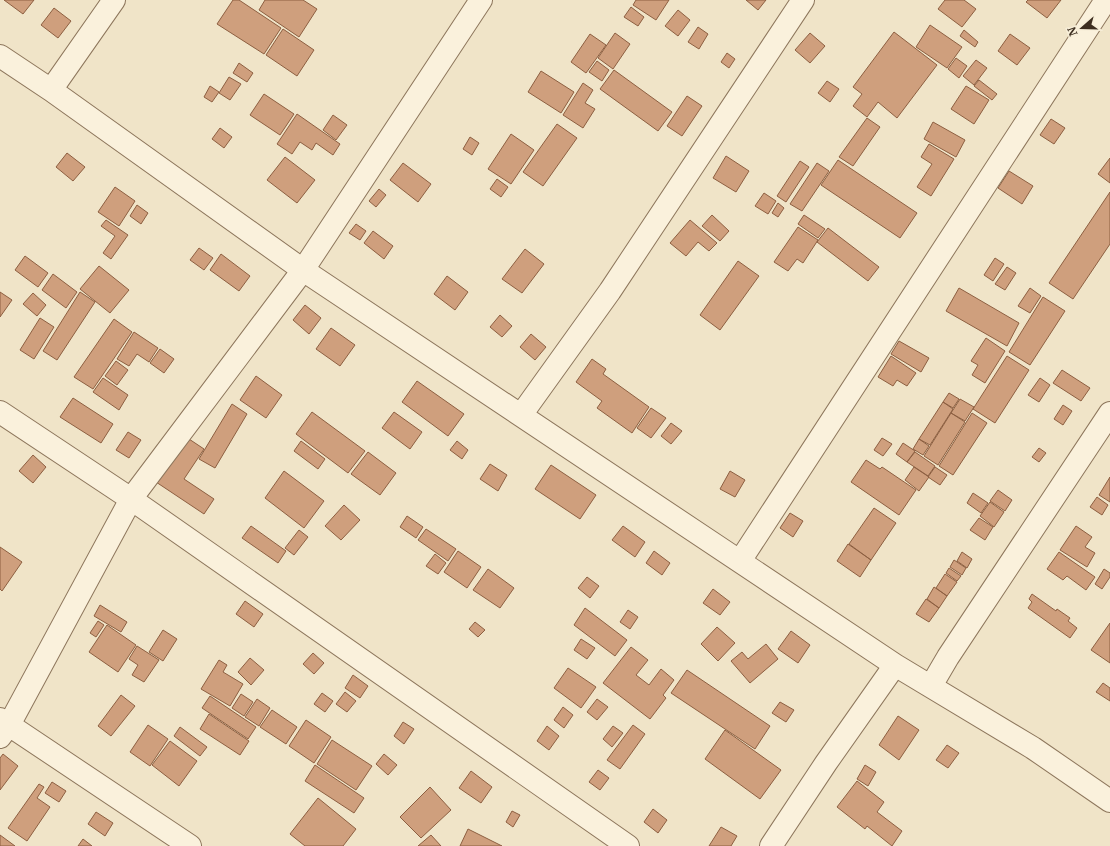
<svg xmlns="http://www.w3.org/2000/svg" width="1110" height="846" viewBox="0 0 1110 846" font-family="Merriweather,serif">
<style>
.building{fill:#cf9f7d;stroke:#8d5f41}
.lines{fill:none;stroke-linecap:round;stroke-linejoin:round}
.street-casing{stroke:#8d765c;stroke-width:24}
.street{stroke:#faf1dc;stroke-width:22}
</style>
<rect width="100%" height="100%" fill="#f0e4c8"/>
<path class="building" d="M4,0h30l-11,14z
M233,0h6l42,28 -17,26 -47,-30z
M265,0h38l14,9 -18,28 -40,-27z
M636,0h33l-13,20 -23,-15z
M746,0h20l-8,10z
M945,0h19l12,9 -14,18 -24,-18z
M1028,0h33l-14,18 -21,-16z
M631,7l13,10 -6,9 -14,-9z
M54,8l17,13 -13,17 -17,-13z
M678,10l12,10 -12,16 -13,-10z
M930,25l32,22 -15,21 -31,-21z
M698,27l10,7 -9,15 -11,-7z
M283,29l31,21 -17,26 -31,-21z
M964,30l14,12 -3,5 -15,-11z
M894,32l43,33 -40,53 -19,-16 -11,15 -14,-11 9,-12 -9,-7z
M615,33l15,11 -17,25 -15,-11z
M810,33l15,13 -15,17 -15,-13z
M590,34l16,11 -20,28 -15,-11z
M1010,34l20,14 -13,17 -19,-14z
M727,53l8,6 -6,9 -8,-6z
M956,58l11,8 -8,12 -11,-9z
M976,60l11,8 -13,17 -11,-9z
M597,61l12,9 -7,11 -13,-9z
M239,63l14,10 -6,9 -14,-9z
M614,70l58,42 -14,19 -58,-42z
M541,71l33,21 -13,21 -33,-21z
M229,77l12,7 -11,16 -11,-7z
M979,80l18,14 -5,6 -18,-14z
M827,81l12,8 -9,13 -12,-9z
M583,83l10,7 -8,13 10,6 -12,19 -20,-13z
M210,86l9,6 -7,10 -8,-5z
M966,86l23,14 -15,24 -23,-15z
M264,94l30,20 -14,21 -30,-20z
M687,96l15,10 -20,30 -15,-10z
M297,114l43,30 -7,11 -17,-12 -4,7 -12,-8 -8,12 -15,-10z
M333,115l14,10 -11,15 -13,-10z
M867,118l13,9 -27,39 -14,-9z
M1051,119l14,9 -11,16 -14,-9z
M933,122l32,18 -9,17 -32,-18z
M557,124l20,14 -34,48 -20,-14z
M220,128l12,9 -8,11 -12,-9z
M511,134l23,16 -23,34 -23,-15z
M470,137l9,6 -7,12 -9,-6z
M929,144l25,15 -23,37 -14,-9 15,-23 -11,-7z
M67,153l18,14 -12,14 -17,-14z
M726,156l23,15 -13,21 -23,-14z
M285,157l30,23 -18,23 -30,-23z
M1110,158v25l-12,-9z
M838,160l79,53 -17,25 -79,-53z
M800,161l9,6 -23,35 -9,-6z
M403,163l28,21 -13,18 -28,-22z
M817,163l12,8 -27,40 -12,-7z
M1009,171l24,15 -11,18 -24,-16z
M497,179l11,8 -7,10 -11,-8z
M115,187l20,14 -16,25 -21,-14z
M379,189l7,6 -10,12 -7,-6z
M1110,192v52l-37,55 -24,-16z
M764,193l12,8 -8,13 -13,-8z
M778,203l6,5 -6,9 -6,-4z
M137,205l11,8 -7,11 -11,-8z
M712,215l17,16 -9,10 -18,-15z
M804,215l21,14 -7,9 -20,-14z
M106,220l22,15 -17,24 -8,-6 12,-17 -14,-10z
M690,220l27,23 -8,8 -11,-9 -12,14 -16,-13z
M356,224l10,7 -6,9 -11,-7z
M798,227l20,13 -15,23 -6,-4 -9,12 -14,-9z
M828,228l51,39 -11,14 -51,-39z
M373,231l20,15 -9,13 -20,-16z
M199,248l14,10 -9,12 -14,-10z
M525,249l19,15 -22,29 -20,-14z
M221,254l29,22 -11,15 -29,-21z
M25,256l23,17 -10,14 -23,-17z
M995,258l9,6 -11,17 -9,-6z
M738,261l21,15 -39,54 -20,-15z
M99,266l30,24 -19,23 -30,-24z
M1007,267l9,6 -11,17 -10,-6z
M53,274l24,18 -11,16 -24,-18z
M447,276l21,16 -13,18 -21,-16z
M959,288l60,35 -12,23 -61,-35z
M1030,288l11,8 -11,17 -12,-7z
M0,292l12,8 -12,17z
M80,292l15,10 -38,58 -14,-9z
M33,293l13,12 -9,11 -14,-12z
M1043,297l22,14 -35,54 -21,-13z
M305,305l16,13 -12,16 -16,-14z
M500,315l12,11 -10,11 -12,-10z
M40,318l14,9 -20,32 -14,-9z
M114,319l18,13 -39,57 -19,-12z
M331,328l24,17 -15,21 -24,-17z
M134,332l24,16 -9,14 -12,-8 -8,12 -12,-7z
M531,334l15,13 -11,13 -15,-13z
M986,338l19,13 -20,32 -13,-8 6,-10 -7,-4z
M899,341l30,17 -8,14 -30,-18z
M160,349l14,10 -10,14 -14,-10z
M891,356l25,17 -9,13 -10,-6 -4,6 -15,-9z
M1007,356l22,14 -34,53 -22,-14z
M592,359l14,10 -3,5 46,33 -17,26 -35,-25 5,-7 -26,-19z
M116,361l12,9 -11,15 -12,-9z
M1062,370l28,18 -9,13 -28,-18z
M256,376l26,19 -16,23 -26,-18z
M103,378l25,17 -9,15 -26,-18z
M1040,378l10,7 -11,17 -11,-7z
M417,381l47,33 -16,22 -46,-34z
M949,393l10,6 -6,9 -10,-6z
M73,398l40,26 -12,19 -41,-26z
M960,399l14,8 -9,14 -14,-8z
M943,402l10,7 -23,36 -11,-6z
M232,404l15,10 -32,54 -16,-9z
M1063,405l9,6 -9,14 -9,-6z
M651,408l15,10 -15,20 -14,-10z
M312,412l53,39 -17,22 -52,-39z
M394,412l28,20 -12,17 -28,-21z
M951,413l14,9 -27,43 -14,-9z
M972,413l15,10 -34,52 -14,-9z
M671,423l11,8 -11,13 -10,-8z
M128,432l13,8 -12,18 -13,-8z
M186,437l18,12 -20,30 30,20 -10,15 -48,-32z
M882,438l10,6 -9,12 -9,-6z
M919,439l10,7 -6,9 -10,-6z
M301,441l24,18 -7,10 -24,-18z
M457,441l11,9 -6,9 -12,-9z
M903,443l12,8 -8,11 -11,-8z
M1039,448l7,5 -7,9 -7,-5z
M368,452l28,21 -16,22 -29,-21z
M915,452l20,14 -7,10 -21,-14z
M33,455l13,12 -13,16 -14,-12z
M866,460l14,9 2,-2 34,23 -17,25 -48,-33z
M490,464l17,11 -9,16 -18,-12z
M551,465l45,30 -16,24 -45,-30z
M914,467l15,10 -10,14 -14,-11z
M935,467l12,8 -7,10 -12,-8z
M284,471l40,30 -20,27 -39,-30z
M730,471l15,9 -10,17 -15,-8z
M1110,477v25l-11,-7z
M998,490l14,10 -7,11 -15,-10z
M973,493l15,10 -7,10 -14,-10z
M1097,497l11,8 -6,10 -12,-8z
M990,502l14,10 -10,15 -14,-11z
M344,505l16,15 -19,20 -16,-14z
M874,508l22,15 -25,37 -22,-16z
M790,513l13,8 -10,16 -13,-9z
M407,516l16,11 -7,11 -16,-11z
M979,518l14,9 -8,13 -15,-10z
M251,526l35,25 -8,12 -36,-25z
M623,526l22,16 -10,15 -23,-17z
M1076,526l16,11 -7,10 10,6 -8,14 -27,-17z
M426,529l30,20 -8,12 -30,-21z
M299,530l9,7 -14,18 -9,-7z
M848,544l23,16 -11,17 -23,-16z
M0,547l22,15 -20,29 -2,-2z
M458,551l23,16 -14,21 -23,-16z
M654,551l16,12 -8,12 -16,-12z
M962,552l10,7 -5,9 -10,-7z
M1059,552l36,25 -9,13 -19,-14 -4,4 -16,-11z
M435,554l11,9 -8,11 -12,-8z
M954,560l12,8 -4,7 -12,-8z
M949,568l12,8 -4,5 -11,-8z
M488,569l26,19 -14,20 -27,-18z
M1104,569l6,4v4l-8,12 -7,-5z
M945,574l12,8 -10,14 -11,-8z
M587,577l12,9 -9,12 -12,-10z
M934,587l13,9 -8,12 -12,-9z
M713,589l17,13 -10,13 -17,-12z
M1032,594l24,17 1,-2 13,9 -2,3 9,7 -7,10 -42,-30 4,-6 -3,-3z
M926,599l13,9 -10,14 -13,-8z
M245,601l18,13 -9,13 -18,-13z
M100,605l27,17 -6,10 -27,-16z
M585,608l42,32 -12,16 -41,-31z
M628,610l10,7 -8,12 -10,-7z
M98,621l6,4 -8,12 -6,-4z
M475,622l10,8 -7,7 -9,-8z
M1110,623v40l-19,-13z
M107,625l29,20 -18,27 -29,-20z
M717,627l18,16 -17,18 -17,-17z
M163,630l14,9 -14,22 -14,-9z
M791,631l19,14 -12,18 -20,-14z
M581,639l14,9 -8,11 -13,-9z
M766,644l12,15 -28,24 -19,-22 11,-9 6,7z
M137,646l22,14 -15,22 -12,-7 6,-10 -9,-6z
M631,647l17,13 -12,15 13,10 12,-16 13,11 -11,15 3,3 -16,21 -47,-36z
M313,653l11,10 -10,11 -11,-10z
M250,658l14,12 -13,15 -13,-13z
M219,660l8,5 -4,7 20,12 -13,22 -29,-17z
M568,668l28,19 -15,21 -27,-20z
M687,670l83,56 -15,23 -84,-56z
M353,675l15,11 -8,12 -15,-10z
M1103,683l7,5v13l-14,-9z
M345,692l11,9 -9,11 -11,-8z
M322,693l11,8 -8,11 -11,-8z
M241,694l12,8 -9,14 -12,-8z
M121,695l14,11 -24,30 -13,-10z
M210,696l46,31 -8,12 -46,-31z
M257,699l13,9 -11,18 -14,-9z
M597,699l11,8 -11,13 -10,-8z
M780,702l14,8 -8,12 -14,-9z
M563,707l10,8 -9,13 -10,-8z
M272,710l25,17 -11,17 -26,-17z
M209,714l40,27 -9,14 -40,-26z
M898,716l21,14 -20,30 -20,-15z
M306,720l25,17 -17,26 -25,-17z
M403,722l11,7 -10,15 -10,-8z
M148,725l20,14 -18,27 -20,-14z
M633,725l12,9 -25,35 -13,-9z
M547,726l12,10 -10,14 -12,-9z
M613,726l10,7 -11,14 -9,-8z
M180,727l27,20 -7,9 -26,-20z
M725,730l56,40 -21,29 -55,-40z
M332,740l40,26 -16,24 -39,-26z
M170,741l27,20 -18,25 -27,-21z
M947,745l12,8 -11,15 -12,-8z
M3,754l15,12 -18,24v-32z
M384,754l13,11 -9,10 -12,-11z
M315,765l49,33 -10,15 -49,-32z
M865,765l11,7 -8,14 -11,-7z
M598,770l11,8 -9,12 -11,-8z
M471,771l21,16 -11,16 -22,-15z
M857,781l27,21 -7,10 25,19 -10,15 -25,-20 -2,3 -28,-22z
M52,782l14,9 -7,11 -14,-9z
M39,784l5,3 -7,11 13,9 -23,34 -19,-13z
M430,787l21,23 -30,28 -21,-21z
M318,798l38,31 -13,17h-38l-15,-12z
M653,809l14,11 -9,13 -14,-11z
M512,811l8,4 -7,12 -7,-5z
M96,812l17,11 -8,13 -17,-12z
M721,827l16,9 -6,10h-22z
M468,829l34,17h-42z
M0,835l15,11h-15z
M431,835l10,11h-23z
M83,839l9,7h-14z"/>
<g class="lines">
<g class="street-casing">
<path id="street" d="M0,56l51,34 252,180 592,395 138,83 77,53
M51,90l63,-90
M0,412l131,87 497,347
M521,415l89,-124 193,-291
M740,561l366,-561
M931,686l17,-29 162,-244
M0,719l190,127
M0,737l9,-12 122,-226 172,-229 178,-270
M771,846l55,-83 69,-98"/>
</g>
<use href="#street" class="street"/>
</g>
<g transform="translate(1082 28) rotate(250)" stroke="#f7eed8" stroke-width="3" paint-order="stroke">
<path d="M0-3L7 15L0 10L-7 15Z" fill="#3d2e20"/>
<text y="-6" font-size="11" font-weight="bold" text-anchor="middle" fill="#3d2e20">N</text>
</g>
</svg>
